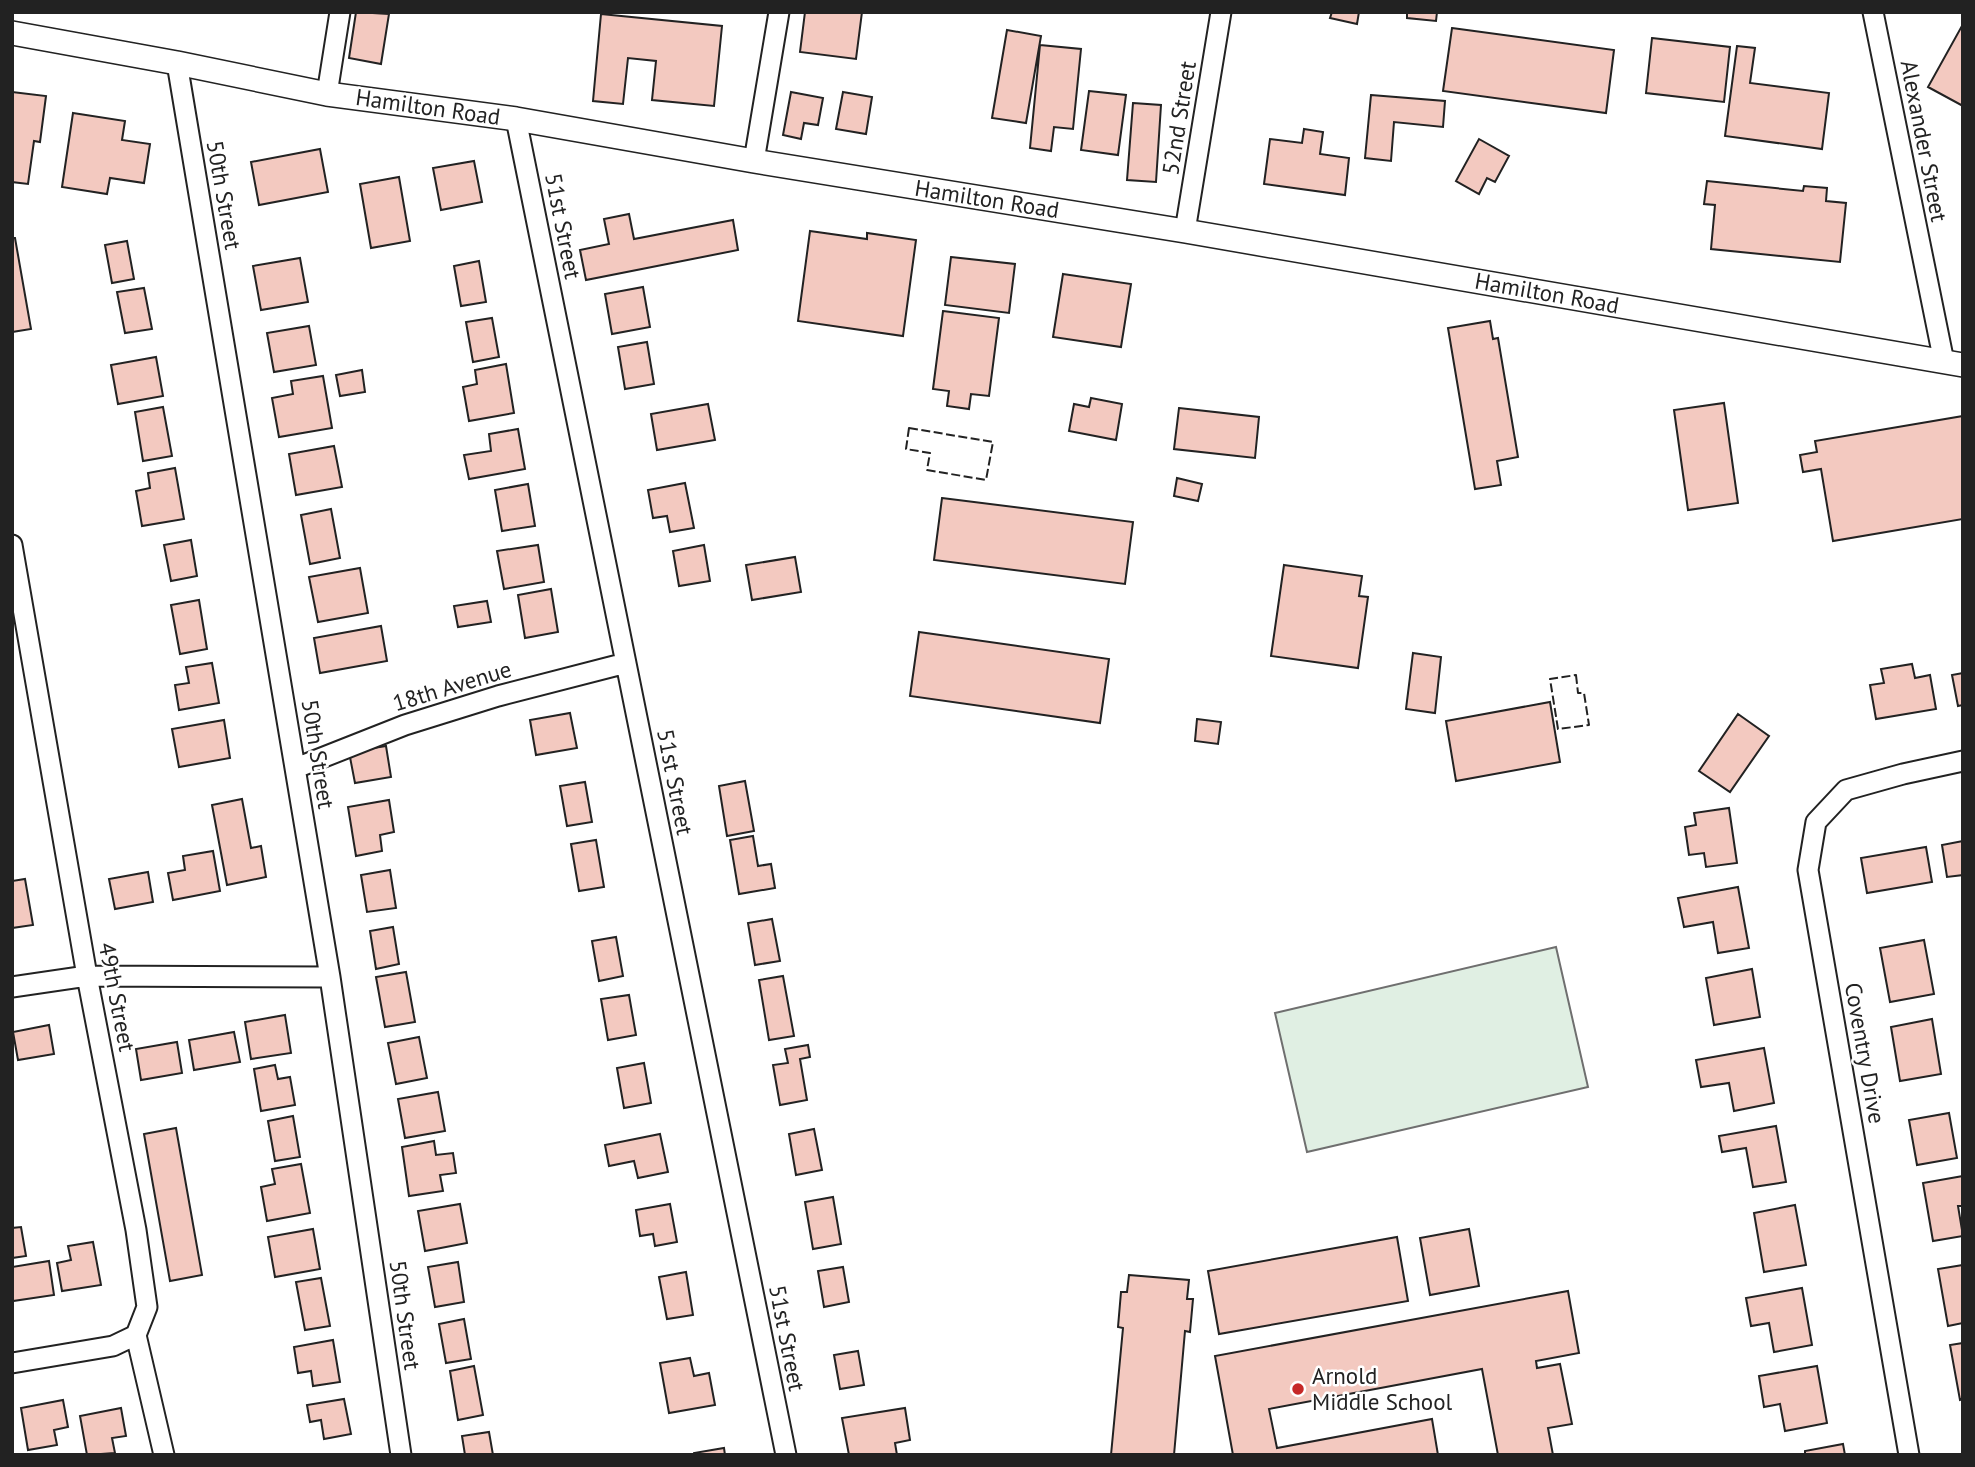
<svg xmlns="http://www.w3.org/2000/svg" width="1975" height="1467" viewBox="0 0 1975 1467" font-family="'PT Sans',sans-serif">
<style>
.green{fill:#e0efe3;stroke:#6f6f6f;stroke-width:2}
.building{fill:#f3c9c0;stroke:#222;stroke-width:2}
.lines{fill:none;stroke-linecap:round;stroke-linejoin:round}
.minor-casing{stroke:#222;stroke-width:23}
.tertiary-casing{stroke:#222;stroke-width:26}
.minor{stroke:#fff;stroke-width:19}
.tertiary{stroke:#fff;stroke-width:23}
.fence{stroke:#222;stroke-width:2;stroke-dasharray:9 3.5;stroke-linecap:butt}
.poi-dot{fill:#c62828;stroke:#fff;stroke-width:2.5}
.labels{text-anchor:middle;stroke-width:5;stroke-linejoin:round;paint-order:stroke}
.street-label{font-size:23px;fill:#222;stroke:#fff}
.poi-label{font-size:23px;fill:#222;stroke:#fff;text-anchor:start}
</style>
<rect width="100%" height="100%" fill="#fff"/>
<path class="green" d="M1556,947l32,140 -281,65 -32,-139z"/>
<path class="building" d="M356,12l33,2 -8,50 -32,-6z
M805,12h57l-6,47 -56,-7z
M1332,12h27l-2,12 -27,-6z
M1407,12h30l-1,9 -29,-3z
M601,14l121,12 -8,80 -62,-6 4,-39 -28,-3 -5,46 -30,-3z
M1963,24v82l-35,-19z
M1452,28l162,22 -8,63 -163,-22z
M1007,30l34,6 -15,87 -34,-5z
M1652,38l78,9 -6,55 -78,-9z
M1040,45l41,4 -8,80 -19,-2 -3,24 -21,-3z
M1737,46l18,2 -5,35 79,10 -7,56 -97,-13z
M1089,91l37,4 -8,60 -37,-5z
M12,92l34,4 -6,46 -6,-1 -6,43 -16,-2z
M791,92l32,6 -5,27 -14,-2 -3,16 -18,-4z
M843,92l29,5 -6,37 -30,-5z
M1371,95l74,6 -2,26 -49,-5 -3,39 -26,-3z
M1133,103l28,2 -5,77 -29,-2z
M73,113l52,8 -3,19 28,4 -6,39 -34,-5 -3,16 -45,-7z
M1304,129l19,3 -3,22 29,4 -4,37 -81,-11 6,-45 32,4z
M1479,139l30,17 -14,26 -8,-4 -8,16 -23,-13z
M320,149l8,43 -69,13 -8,-43z
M474,161l8,41 -41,8 -8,-42z
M399,177l11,64 -39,7 -11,-64z
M1707,181l96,10 1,-5 23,2 -1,13 20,2 -6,59 -129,-13 4,-44 -11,-1z
M629,214l5,25 99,-19 5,30 -152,30 -6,-30 29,-6 -5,-25z
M810,231l57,8v-6l49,7 -13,96 -105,-15z
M12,238h3l16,91 -19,3z
M127,241l7,38 -22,4 -7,-38z
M951,257l64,7 -6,49 -64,-8z
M300,258l8,44 -47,8 -8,-44z
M479,261l7,41 -25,4 -7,-40z
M1063,274l68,10 -10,63 -68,-10z
M643,287l7,40 -38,7 -7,-40z
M144,288l8,41 -27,4 -8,-41z
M943,311l56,7 -10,78 -18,-2 -2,15 -22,-3 2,-15 -16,-2z
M492,318l7,39 -26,5 -7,-40z
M1490,321l3,18 5,-1 20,119 -21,4 4,24 -26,4 -27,-161z
M309,326l7,39 -42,7 -7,-39z
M647,342l7,42 -29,5 -7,-42z
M156,357l7,39 -45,8 -7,-39z
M506,364l8,49 -45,8 -6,-34 14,-3 -2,-14z
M362,370l3,22 -25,4 -4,-21z
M323,376l9,52 -53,9 -7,-39 21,-4 -2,-13z
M1091,398l31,6 -6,36 -47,-9 5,-27 15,3z
M1724,403l14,100 -50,7 -14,-100z
M708,404l7,36 -58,10 -6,-36z
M163,407l9,49 -29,5 -8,-49z
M1179,408l80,9 -4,41 -81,-9z
M1963,416v103l-130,22 -12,-72 -18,3 -3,-17 17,-3 -2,-11z
M518,429l7,40 -56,10 -5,-24 27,-4 -2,-17z
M334,446l8,41 -46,8 -7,-41z
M175,468l9,51 -42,7 -6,-35 14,-3 -2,-15z
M1177,478l25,6 -4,17 -24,-5z
M685,483l9,45 -24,4 -3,-16 -14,2 -5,-28z
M528,484l7,42 -33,5 -7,-41z
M942,498l191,24 -8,62 -191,-24z
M331,509l9,49 -30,6 -9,-49z
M191,540l6,36 -26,5 -7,-36z
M538,545l6,37 -40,7 -7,-38z
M704,545l6,36 -31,5 -6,-35z
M795,557l6,35 -49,8 -6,-35z
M1284,565l78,11 -3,20 9,1 -10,71 -87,-12z
M360,568l8,45 -50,9 -9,-45z
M551,589l7,43 -33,6 -7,-43z
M199,600l8,49 -27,5 -9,-49z
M487,601l4,21 -33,5 -4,-21z
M381,626l6,35 -67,12 -6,-35z
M919,632l190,27 -9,64 -190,-27z
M1413,653l28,4 -6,56 -29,-4z
M212,663l7,40 -40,7 -4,-25 14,-2 -3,-16z
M1912,664l3,14 15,-3 6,34 -60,10 -6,-34 14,-2 -3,-14z
M1963,673v32l-5,1 -6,-31z
M1550,702l10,60 -104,19 -10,-60z
M570,713l7,35 -41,7 -6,-35z
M1738,714l31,22 -39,56 -31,-21z
M1197,719l24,3 -3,22 -23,-3z
M224,720l6,38 -51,9 -7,-38z
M386,746l5,31 -36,6 -6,-31z
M745,781l9,50 -27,5 -8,-50z
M585,782l7,40 -25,4 -7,-40z
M242,799l9,49 10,-2 5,31 -39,8 -15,-80z
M389,800l5,32 -14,3 2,16 -26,5 -8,-49z
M1729,808l8,55 -31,4 -2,-14 -15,2 -4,-28 11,-2 -2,-12z
M753,836l5,30 13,-2 4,24 -36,6 -9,-54z
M596,840l8,47 -25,4 -8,-47z
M1963,841v34l-16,2 -5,-32z
M1926,847l6,35 -65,11 -6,-35z
M213,851l7,40 -47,9 -5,-27 17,-3 -2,-14z
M390,870l6,38 -29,4 -6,-37z
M148,872l5,30 -38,7 -6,-30z
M25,879l8,46 -21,3v-47z
M1738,887l11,61 -31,5 -5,-31 -29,5 -6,-29z
M772,919l8,42 -25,4 -7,-42z
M393,927l6,37 -23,5 -6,-38z
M616,937l7,39 -24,5 -7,-40z
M1924,940l10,54 -44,8 -10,-54z
M1752,969l8,48 -46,8 -8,-47z
M406,972l9,50 -30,5 -9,-50z
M783,976l11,60 -25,4 -10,-60z
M629,995l7,40 -28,5 -7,-41z
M285,1015l6,38 -40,6 -6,-37z
M1932,1019l9,55 -41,7 -9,-54z
M49,1025l5,29 -36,6 -5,-28z
M234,1032l6,30 -46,8 -5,-30z
M419,1037l8,41 -31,6 -8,-41z
M177,1042l5,31 -41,7 -5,-31z
M808,1045l2,12 -10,2 7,41 -27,5 -7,-40 15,-2 -3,-14z
M1764,1048l10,55 -40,8 -5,-28 -28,4 -5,-27z
M644,1063l7,40 -27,5 -7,-40z
M275,1065l3,14 12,-2 5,28 -34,6 -7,-42z
M438,1092l7,39 -40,7 -7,-39z
M1949,1113l8,45 -40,7 -8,-45z
M293,1116l7,41 -25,4 -7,-40z
M1776,1126l10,56 -33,5 -7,-39 -24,4 -3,-16z
M176,1128l26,147 -32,6 -26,-147z
M814,1129l8,41 -26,5 -7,-41z
M660,1134l8,38 -30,6 -4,-17 -25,5 -4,-21z
M434,1141l2,14 17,-2 3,20 -16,2 3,16 -34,5 -7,-49z
M301,1164l9,49 -43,8 -6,-34 14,-3 -3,-15z
M1963,1176v30h-5l5,30 -30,5 -10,-58z
M833,1197l8,47 -28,5 -8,-47z
M460,1204l7,39 -42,8 -7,-40z
M670,1204l7,38 -22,4 -2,-12 -13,2 -4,-26z
M1795,1205l11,60 -42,7 -10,-59z
M21,1227l5,29 -14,2v-30z
M313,1229l7,40 -45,8 -7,-40z
M1469,1229l10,57 -49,9 -10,-57z
M1397,1237l11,64 -189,33 -11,-63z
M93,1242l8,43 -39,6 -5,-28 14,-3 -3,-14z
M49,1261l5,34 -41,6 -1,-34z
M458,1262l6,40 -29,5 -7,-40z
M1963,1265v58l-15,3 -10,-57z
M843,1267l6,35 -25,5 -6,-36z
M686,1272l7,43 -26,4 -8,-42z
M1129,1275l60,5 -2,19h6l-3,33 -5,-1 -11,124h-63l12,-127 -5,-1 3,-35h6z
M321,1278l9,48 -25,4 -9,-48z
M1802,1288l10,57 -38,7 -5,-29 -18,3 -5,-28z
M1568,1291l11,62 -43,8 1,7 23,-4 12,60 -24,4 5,27h-55l-16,-86 -213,40 8,39 155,-29 6,36h-205l-18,-99z
M464,1319l7,40 -25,4 -7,-39z
M333,1340l7,42 -27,4 -2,-15 -13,2 -4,-26z
M1963,1343v56l-3,1 -10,-55z
M858,1351l6,34 -24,4 -6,-34z
M690,1358l4,18 15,-3 6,32 -46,8 -9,-50z
M474,1366l9,49 -25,5 -8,-49z
M1817,1366l10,57 -42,8 -5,-27 -16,3 -5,-31z
M344,1399l7,35 -27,5 -3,-19 -11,2 -3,-17z
M63,1400l5,27 -14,3 3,15 -29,5 -7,-42z
M121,1408l5,28 -14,2 3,15 -28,2 -7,-39z
M905,1408l5,32 -15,3 2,12h-48l-7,-37z
M489,1432l4,23h-28l-3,-19z
M1843,1444l2,11h-40v-4z
M724,1448l1,7h-31v-2z"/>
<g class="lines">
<g class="minor-casing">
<path id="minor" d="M1873,12l71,350
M177,63l153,914 71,478
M327,94l13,-82
M516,119l270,1336
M754,161l25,-149
M1185,231l36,-219
M12,545l75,431 49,254 11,77 -11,28 28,120
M296,768l109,-43 93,-29 128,-33
M12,987l75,-11 243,1
M12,1363l101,-17 23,-11
M1909,1455l-101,-585 8,-48 30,-32 57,-16 60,-13"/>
</g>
<g class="tertiary-casing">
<path id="tertiary" d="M12,33l165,30 150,31 189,25 238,42 431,70 778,134"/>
</g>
<use href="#minor" class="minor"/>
<use href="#tertiary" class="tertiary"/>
<path class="fence" d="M909,428l84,14 -7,38 -59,-10 3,-17 -24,-4z
M1576,675l2,18h6l5,32 -31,4 -8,-50z"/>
</g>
<circle class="poi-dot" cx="1298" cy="1389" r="7"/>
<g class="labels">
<g class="street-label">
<text transform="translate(428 107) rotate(8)" y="8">Hamilton Road</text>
<text transform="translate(1179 118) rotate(-81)" y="8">52nd Street</text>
<text transform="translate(1924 141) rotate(79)" y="8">Alexander Street</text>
<text transform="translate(224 195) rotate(80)" y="8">50th Street</text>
<text transform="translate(987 199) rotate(9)" y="8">Hamilton Road</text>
<text transform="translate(563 226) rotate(79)" y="8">51st Street</text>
<text transform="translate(1547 293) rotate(10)" y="8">Hamilton Road</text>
<text transform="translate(452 686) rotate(-17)" y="8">18th Avenue</text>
<text transform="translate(318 754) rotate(81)" y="8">50th Street</text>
<text transform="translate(675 782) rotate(79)" y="8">51st Street</text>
<text transform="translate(117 997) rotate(79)" y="8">49th Street</text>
<text transform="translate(1865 1053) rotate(80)" y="8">Coventry Drive</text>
<text transform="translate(405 1315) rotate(82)" y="8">50th Street</text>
<text transform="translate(787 1338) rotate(79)" y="8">51st Street</text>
</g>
<g class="poi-label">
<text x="1312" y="1384">Arnold<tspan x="1312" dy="26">Middle School</tspan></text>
</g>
</g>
<rect width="1975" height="1467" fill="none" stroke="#222222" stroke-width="28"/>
</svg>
